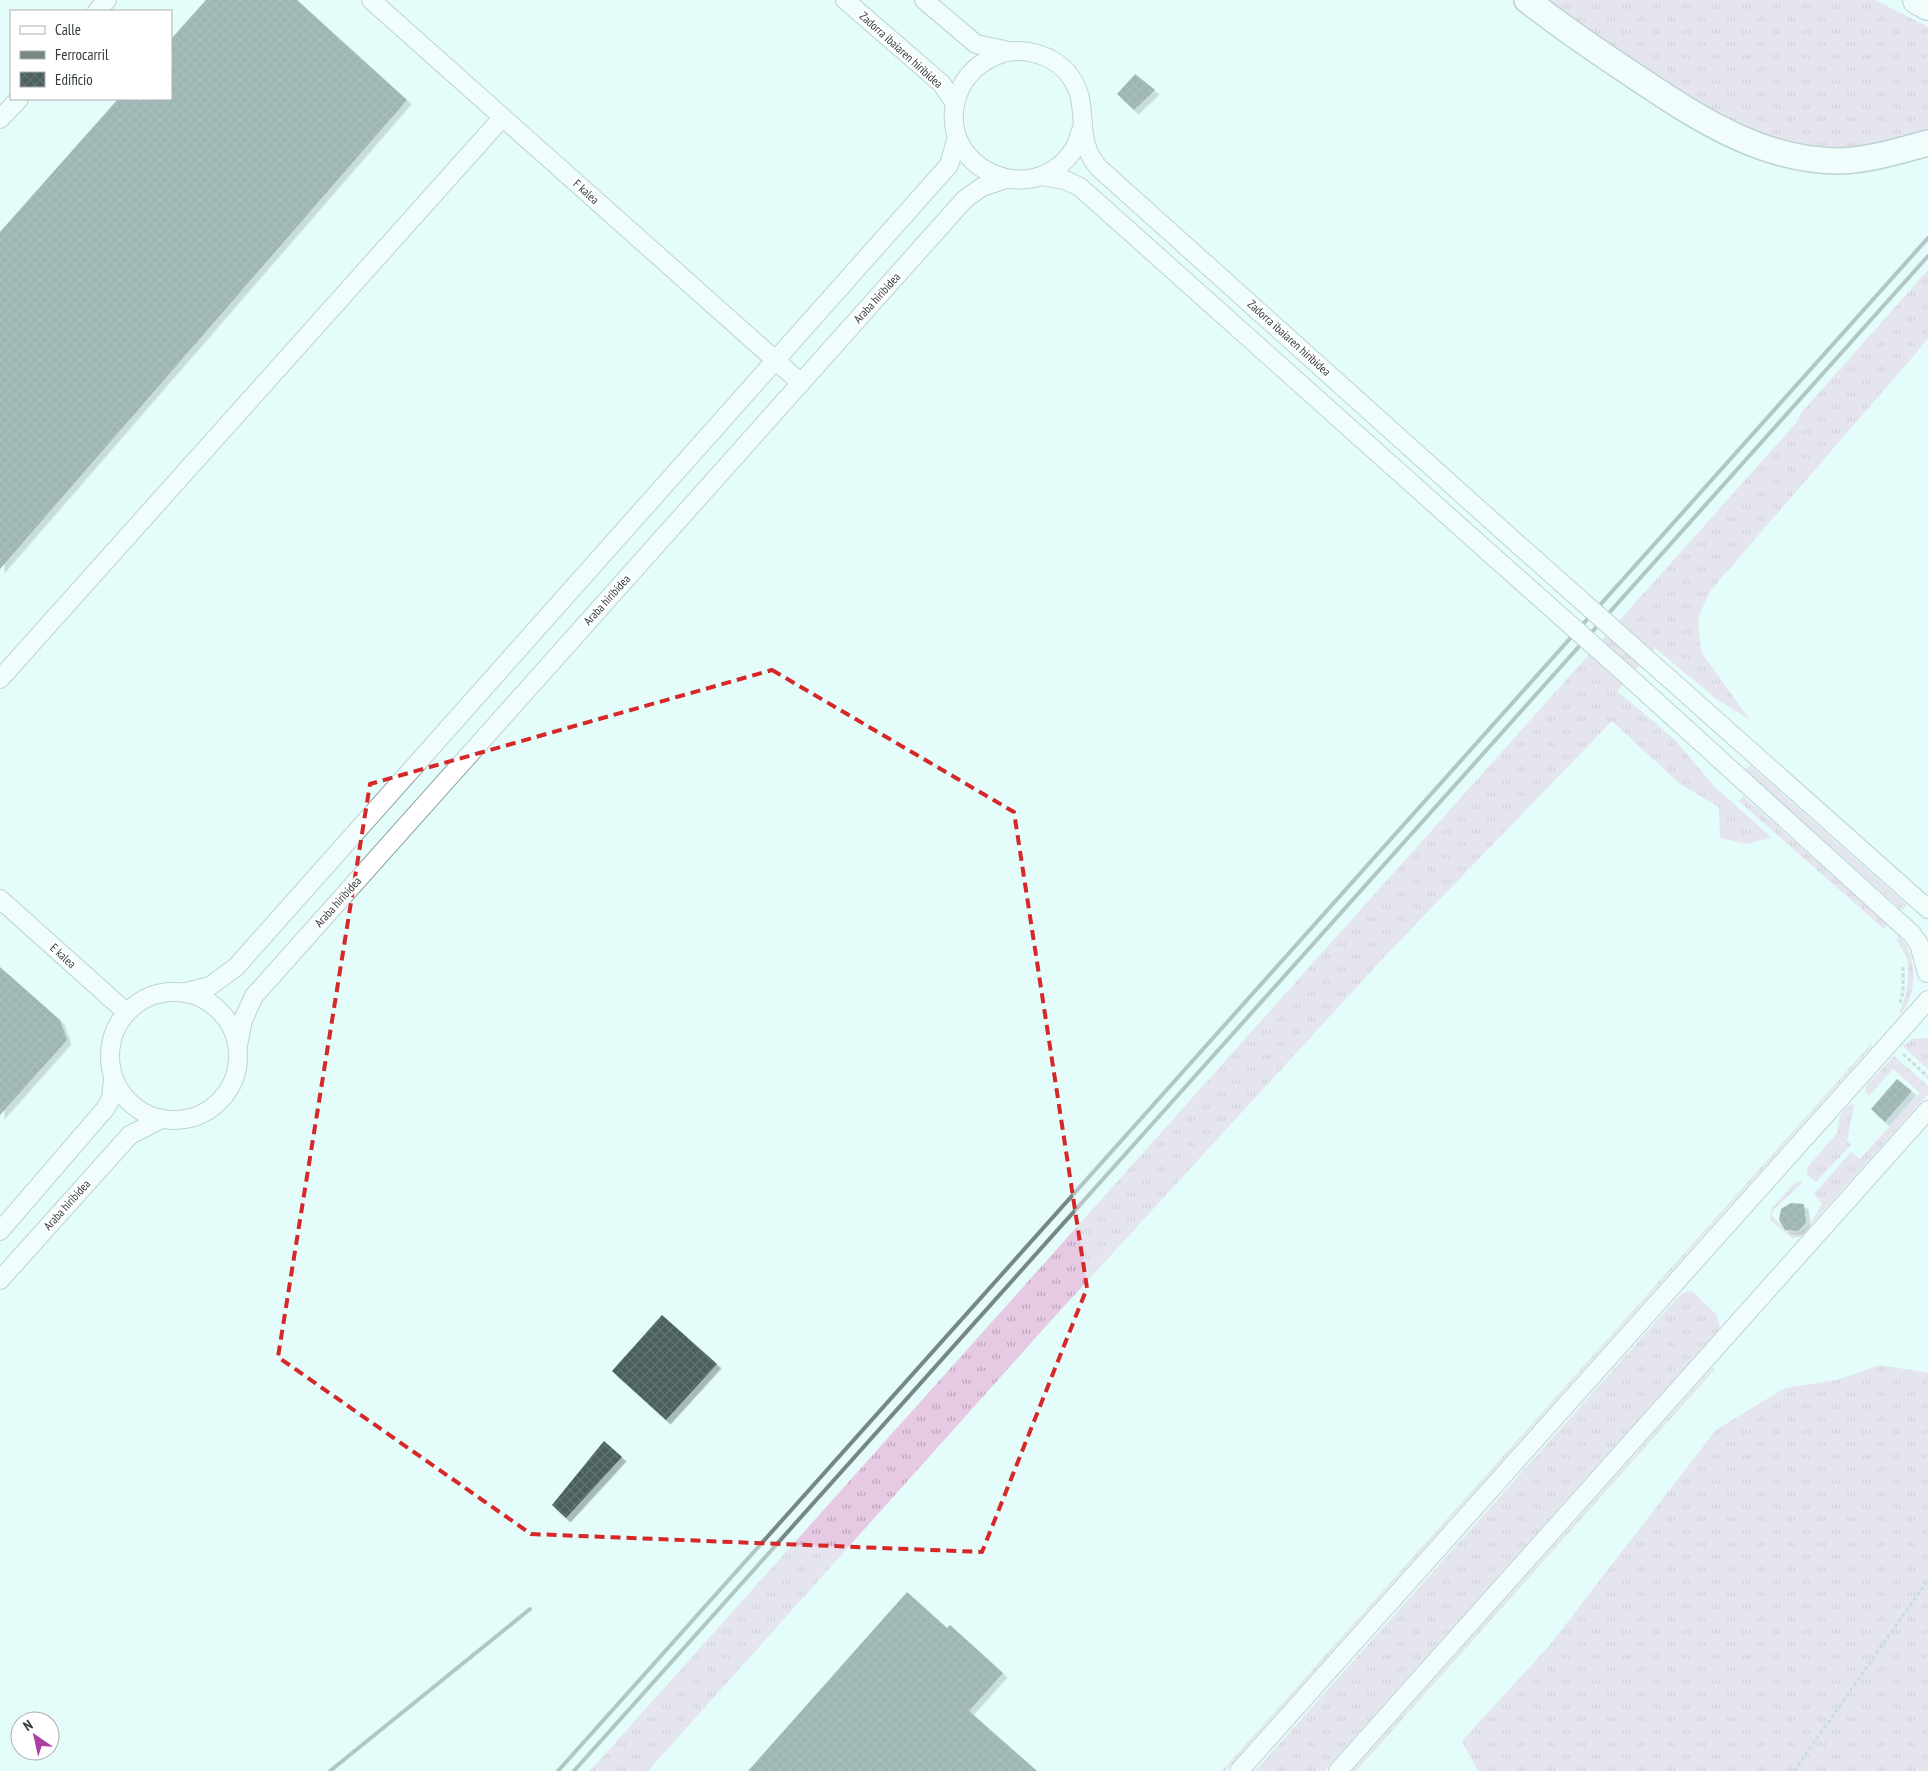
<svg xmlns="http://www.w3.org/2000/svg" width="1928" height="1771" viewBox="0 0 1928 1771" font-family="'PT Sans Narrow',sans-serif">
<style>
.grass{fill:url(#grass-tufts)}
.building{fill:url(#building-cross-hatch);filter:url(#shadow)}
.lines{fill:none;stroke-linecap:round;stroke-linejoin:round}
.street-casing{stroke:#8da3a2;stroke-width:20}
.secondary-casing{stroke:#8da3a2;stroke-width:28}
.highway-casing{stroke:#8da3a2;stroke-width:30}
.path{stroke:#a9bcbb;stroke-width:3;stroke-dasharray:4 2.5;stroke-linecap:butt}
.street{stroke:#fff;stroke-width:18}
.secondary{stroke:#fff;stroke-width:25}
.highway{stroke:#fff;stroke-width:28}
.rail{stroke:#778785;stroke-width:4}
.street-bridge-casing{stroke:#8da3a2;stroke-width:20;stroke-linecap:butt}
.street-bridge{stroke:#fff;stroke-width:18}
.marked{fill:none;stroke:#d62828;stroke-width:4;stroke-dasharray:10 6;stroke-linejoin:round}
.labels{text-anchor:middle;stroke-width:5;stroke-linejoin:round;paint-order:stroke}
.street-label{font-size:12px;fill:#323c3b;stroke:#fff}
</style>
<defs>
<pattern id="grass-tufts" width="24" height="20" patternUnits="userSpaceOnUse" patternTransform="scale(1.25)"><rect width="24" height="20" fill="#e6c9e3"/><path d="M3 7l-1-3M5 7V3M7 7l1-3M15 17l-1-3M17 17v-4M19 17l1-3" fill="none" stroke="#bba4b9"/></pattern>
<pattern id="building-cross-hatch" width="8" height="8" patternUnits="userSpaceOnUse" patternTransform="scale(1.25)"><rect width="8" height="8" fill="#4a5f5e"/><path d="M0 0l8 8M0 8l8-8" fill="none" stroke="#627372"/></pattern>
<filter id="shadow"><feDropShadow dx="4.5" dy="4.5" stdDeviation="0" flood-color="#0004"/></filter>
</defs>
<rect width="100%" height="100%" fill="#e4fcfa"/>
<path class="grass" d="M1548,0h327l53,27v105c-15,5 -31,11 -47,15 -8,2 -18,1 -26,2 -119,7 -218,-83 -307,-149z
M1928,270v69l-217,251 -13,27 3,35 49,68 -35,-22 -60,-50 -38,43 57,48 41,48 56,50 -23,7 -28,-6 -1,-31 -39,-23 -68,-63 -226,234 -330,360 -408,456h-58l1207,-1349 4,-9z
M1750,765l157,140 -5,5 -157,-140z
M1743,796l145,128 -4,5 -145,-128z
M1898,934c20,20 20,59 3,80l-2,-2c8,-13 11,-38 8,-53 -2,-6 -7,-12 -10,-18z
M1928,1038v31l-25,-23 9,-7z
M1871,1044l2,1 -648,726h-3z
M1894,1056l34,30v8l-128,143 -8,1 -22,-18 2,-12 23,-25 5,-2 2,2 -29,27 -1,6 17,17c19,2 25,-16 33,-30l-8,-9 37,-42 9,7 60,-66 -27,-24 -24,27 -4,-3 1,-7z
M1854,1104l-7,37 4,4 -35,37 -9,-8v-6l30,-35 3,-17 9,-11z
M1688,1291l5,1 24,23 3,13 -396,443h-69l424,-475z
M1880,1365l48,8v398h-450l-16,-30 87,-95 167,-216 69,-42 52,-8z
M1713,1367l2,2 -359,402h-4z"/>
<path class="building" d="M206,0h91l110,100 -407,469v-337l118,-133h53v-60z
M1135,74l20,16 -21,20 -17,-16z
M0,967l60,53 7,20 -67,75z
M1897,1079l15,12 -27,31 -14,-13z
M1791,1203l13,1 2,19 -8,8 -13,-1 -6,-10 2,-11z
M662,1315l55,49 -51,56 -54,-49z
M604,1441l18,16 -56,61 -14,-13z
M907,1592l40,36 3,-3 53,48 -34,38 68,60h-289z"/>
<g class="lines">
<g class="street-casing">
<path id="street" d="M371,0l430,383
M845,0l96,83 14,20
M924,0l52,44 33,7
M97,11l10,-11
M0,119l19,-20
M1082,128c-3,6 -4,15 -8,21 -41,64 -142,18 -116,-55 8,-21 24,-34 45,-41 21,-6 48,2 63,18 29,33 4,64 33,97l413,371
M1041,176l24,4 15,7 415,371
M1646,658l282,251
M1629,677l283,257 7,10 8,29
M0,679l502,-561
M0,899l126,113
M110 1056a64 64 0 1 1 128 0a64 64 0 1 1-128 0Z
M186,992l24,-6 26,-19 713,-802 8,-28
M238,1045l5,-25 11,-24 711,-797 17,-12 24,-8
M0,1231l105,-122 6,-10 2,-21
M0,1280l130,-145 31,-16
M1239,1771l689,-771
M1338,1771l590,-661"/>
</g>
<g class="secondary-casing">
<path id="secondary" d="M1527,0c36,28 74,54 112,79 60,40 124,82 200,82 30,-1 60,-10 89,-18"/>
</g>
<g class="highway-casing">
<path id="highway" d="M1917,0l11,6"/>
</g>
<path class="path" d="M1900,1003l3,-11v-27
M1903,1054l25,23
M1794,1771l134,-191"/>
<use href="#street" class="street"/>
<use href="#secondary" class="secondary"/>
<use href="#highway" class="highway"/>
<path class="rail" d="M330,1771l200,-162
M558,1771l1370,-1533
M574,1771l1354,-1515"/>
<g class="street-bridge-casing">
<path id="street-bridge" d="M1512,539l134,119
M1495,558l134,119"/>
</g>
<use href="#street-bridge" class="street-bridge"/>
</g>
<path d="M0 0H1928V1771H0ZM772,670l242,142 73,476 -105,264 -451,-18 -253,-177 92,-573z" fill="#e4fcfa" fill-opacity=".55" fill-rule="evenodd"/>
<path class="marked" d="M772,670l242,142 73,476 -105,264 -451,-18 -253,-177 92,-573z"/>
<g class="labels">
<g class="street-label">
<text transform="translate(901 50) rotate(42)" y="4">Zadorra ibaiaren hiribidea</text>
<text transform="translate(586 192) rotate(42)" y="4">F kalea</text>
<text transform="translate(877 298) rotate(-48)" y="4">Araba hiribidea</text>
<text transform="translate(1289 338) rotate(42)" y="4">Zadorra ibaiaren hiribidea</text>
<text transform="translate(607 600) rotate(-48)" y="4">Araba hiribidea</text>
<text transform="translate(338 902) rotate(-48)" y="4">Araba hiribidea</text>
<text transform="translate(63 956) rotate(42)" y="4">E kalea</text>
<text transform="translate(67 1205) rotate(-48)" y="4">Araba hiribidea</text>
</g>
</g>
<rect x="10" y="10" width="162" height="90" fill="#ffffff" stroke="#adb1b1"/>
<rect x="20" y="26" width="25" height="8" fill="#ffffff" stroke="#adb1b1"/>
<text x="55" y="35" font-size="15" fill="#323c3b">Calle</text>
<rect x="20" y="51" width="25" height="8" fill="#778785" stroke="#adb1b1"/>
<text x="55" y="60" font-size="15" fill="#323c3b">Ferrocarril</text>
<rect x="20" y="72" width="25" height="15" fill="url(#building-cross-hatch)" stroke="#adb1b1"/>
<text x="55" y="85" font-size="15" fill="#323c3b">Edificio</text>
<g transform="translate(35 1736) rotate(326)"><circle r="24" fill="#ffffff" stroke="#adb1b1"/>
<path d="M0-4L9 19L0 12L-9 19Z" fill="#a940a2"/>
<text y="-8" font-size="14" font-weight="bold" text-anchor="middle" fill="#323c3b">N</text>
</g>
</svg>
